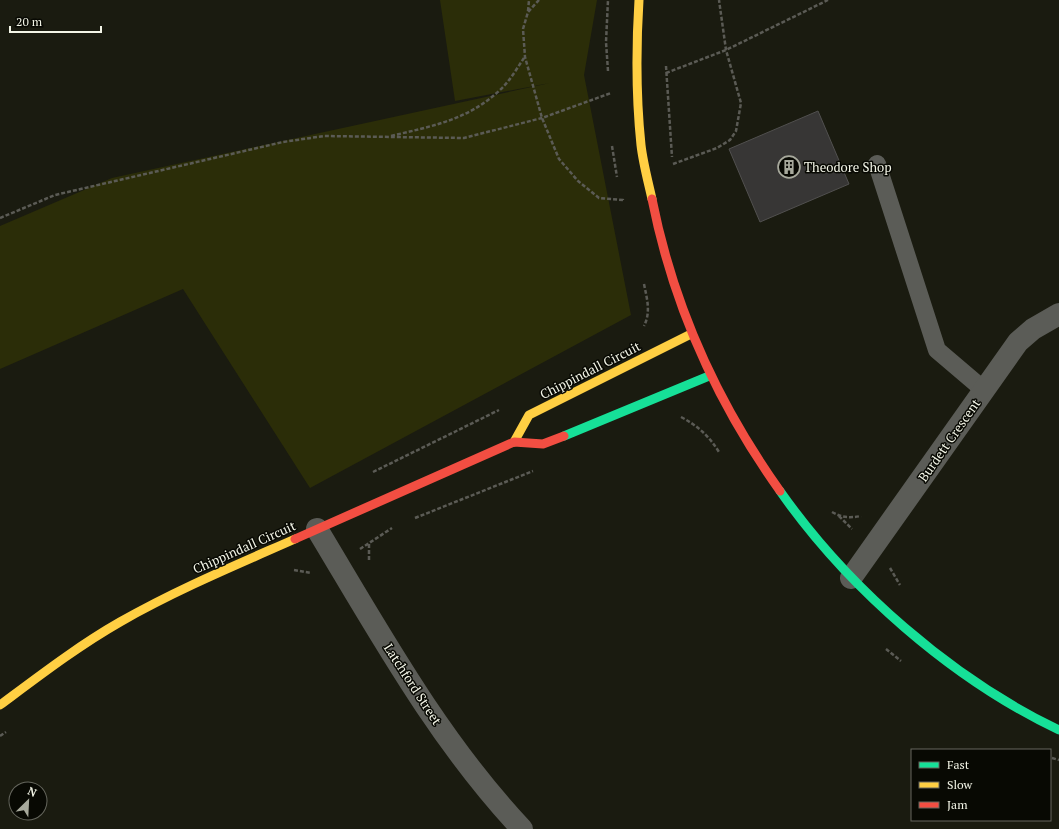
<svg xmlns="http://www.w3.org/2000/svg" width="1059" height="829" viewBox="0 0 1059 829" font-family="'PT Serif',serif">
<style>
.green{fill:#2b2d08}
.building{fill:#373635;stroke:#51504f}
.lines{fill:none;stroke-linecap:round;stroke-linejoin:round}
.path{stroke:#5b5b55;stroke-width:2.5;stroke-dasharray:4 2;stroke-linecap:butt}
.lane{stroke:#5b5c57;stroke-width:18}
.street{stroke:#5b5c57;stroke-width:22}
.fast{stroke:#16e098;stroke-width:9}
.slow{stroke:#ffcf43;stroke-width:9}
.jam{stroke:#f24e42;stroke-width:9}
.labels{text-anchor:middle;stroke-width:3;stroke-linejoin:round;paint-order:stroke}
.poi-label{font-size:13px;fill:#f3f5e7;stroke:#080903;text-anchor:start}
.street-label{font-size:13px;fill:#f3f5e7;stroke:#080903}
</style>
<rect width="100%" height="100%" fill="#1a1b10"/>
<path class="green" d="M440,0h157l-13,75 47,240 -321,173 -127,-199 -183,80v-143l112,-48 438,-95 -95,18z"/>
<path class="building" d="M818,111l31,73 -89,38 -31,-73z"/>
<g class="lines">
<path class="path" d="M539,0l-11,12 -5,17 2,28 17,61 17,41 19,22 21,17 24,2v2
M528,11l1,-11
M666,66l6,91
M608,71l-2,-29 2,-42
M666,73l60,-23 102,-50
M391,136c41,-10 77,-16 109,-46 10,-9 17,-22 24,-32
M612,146l5,31
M673,164l44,-16 13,-8 6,-9 5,-28 -15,-53 -7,-50
M0,218l55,-23 228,-53 41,-6 140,2 78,-20 69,-25
M644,284c3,15 7,28 0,42
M681,417c17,9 28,19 38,35
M373,472l126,-62
M832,512c10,6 18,6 29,4
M839,516l13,13
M415,518l118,-47
M360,549l32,-21
M369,560v-16
M890,568l10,17
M294,570l17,3
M886,649l15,12
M0,736l6,-4
M1052,758l7,2"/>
<path class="lane" d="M877,164l60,186 47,40"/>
<path class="street" d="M317,529c62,103 122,212 205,300
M851,578l167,-236 15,-13 26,-15"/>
<path class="fast" d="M564,436l145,-60
M780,491c68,97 172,188 279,239"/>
<path class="slow" d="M639,0c-3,48 -3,97 2,145 2,18 7,36 11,54
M514,442l15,-27 162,-81
M0,705c39,-29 78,-59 120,-83 56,-32 116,-57 175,-83"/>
<path class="jam" d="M652,199c21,106 66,205 128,292
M295,539l219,-97 29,2 21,-8"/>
</g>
<defs>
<g id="building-ring" transform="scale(1.15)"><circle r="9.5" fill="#080903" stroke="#a7a99c" stroke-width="1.5"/><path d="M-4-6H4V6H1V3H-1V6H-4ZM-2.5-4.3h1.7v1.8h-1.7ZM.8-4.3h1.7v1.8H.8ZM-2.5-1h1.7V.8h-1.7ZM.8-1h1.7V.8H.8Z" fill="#a7a99c"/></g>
</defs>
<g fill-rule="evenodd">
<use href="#building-ring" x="789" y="167"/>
</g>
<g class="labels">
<g class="poi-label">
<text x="804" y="172">Theodore Shop</text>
</g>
<g class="street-label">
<text transform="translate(590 370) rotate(-27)" y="5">Chippindall Circuit</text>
<text transform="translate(949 440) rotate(-55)" y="5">Burdett Crescent</text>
<text transform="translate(244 547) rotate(-24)" y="5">Chippindall Circuit</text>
<text transform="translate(413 684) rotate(57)" y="5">Latchford Street</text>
</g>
</g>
<rect x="911" y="749" width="140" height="72" fill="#080903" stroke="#66675e"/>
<rect x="919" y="762" width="20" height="6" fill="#16e098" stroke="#66675e"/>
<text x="947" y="769" font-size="12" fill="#f3f5e7">Fast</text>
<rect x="919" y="782" width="20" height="6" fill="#ffcf43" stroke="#66675e"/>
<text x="947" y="789" font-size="12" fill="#f3f5e7">Slow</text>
<rect x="919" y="802" width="20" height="6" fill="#f24e42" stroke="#66675e"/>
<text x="947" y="809" font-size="12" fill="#f3f5e7">Jam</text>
<g transform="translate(28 801) rotate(24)"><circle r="19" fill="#080903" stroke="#66675e"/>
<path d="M0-3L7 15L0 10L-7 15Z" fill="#a7a99c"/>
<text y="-6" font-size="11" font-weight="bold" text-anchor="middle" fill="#f3f5e7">N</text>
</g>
<path d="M10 26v6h91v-6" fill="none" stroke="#f3f5e7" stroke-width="2"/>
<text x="16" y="26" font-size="12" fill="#f3f5e7" stroke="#080903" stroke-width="3" paint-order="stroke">20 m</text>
</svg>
